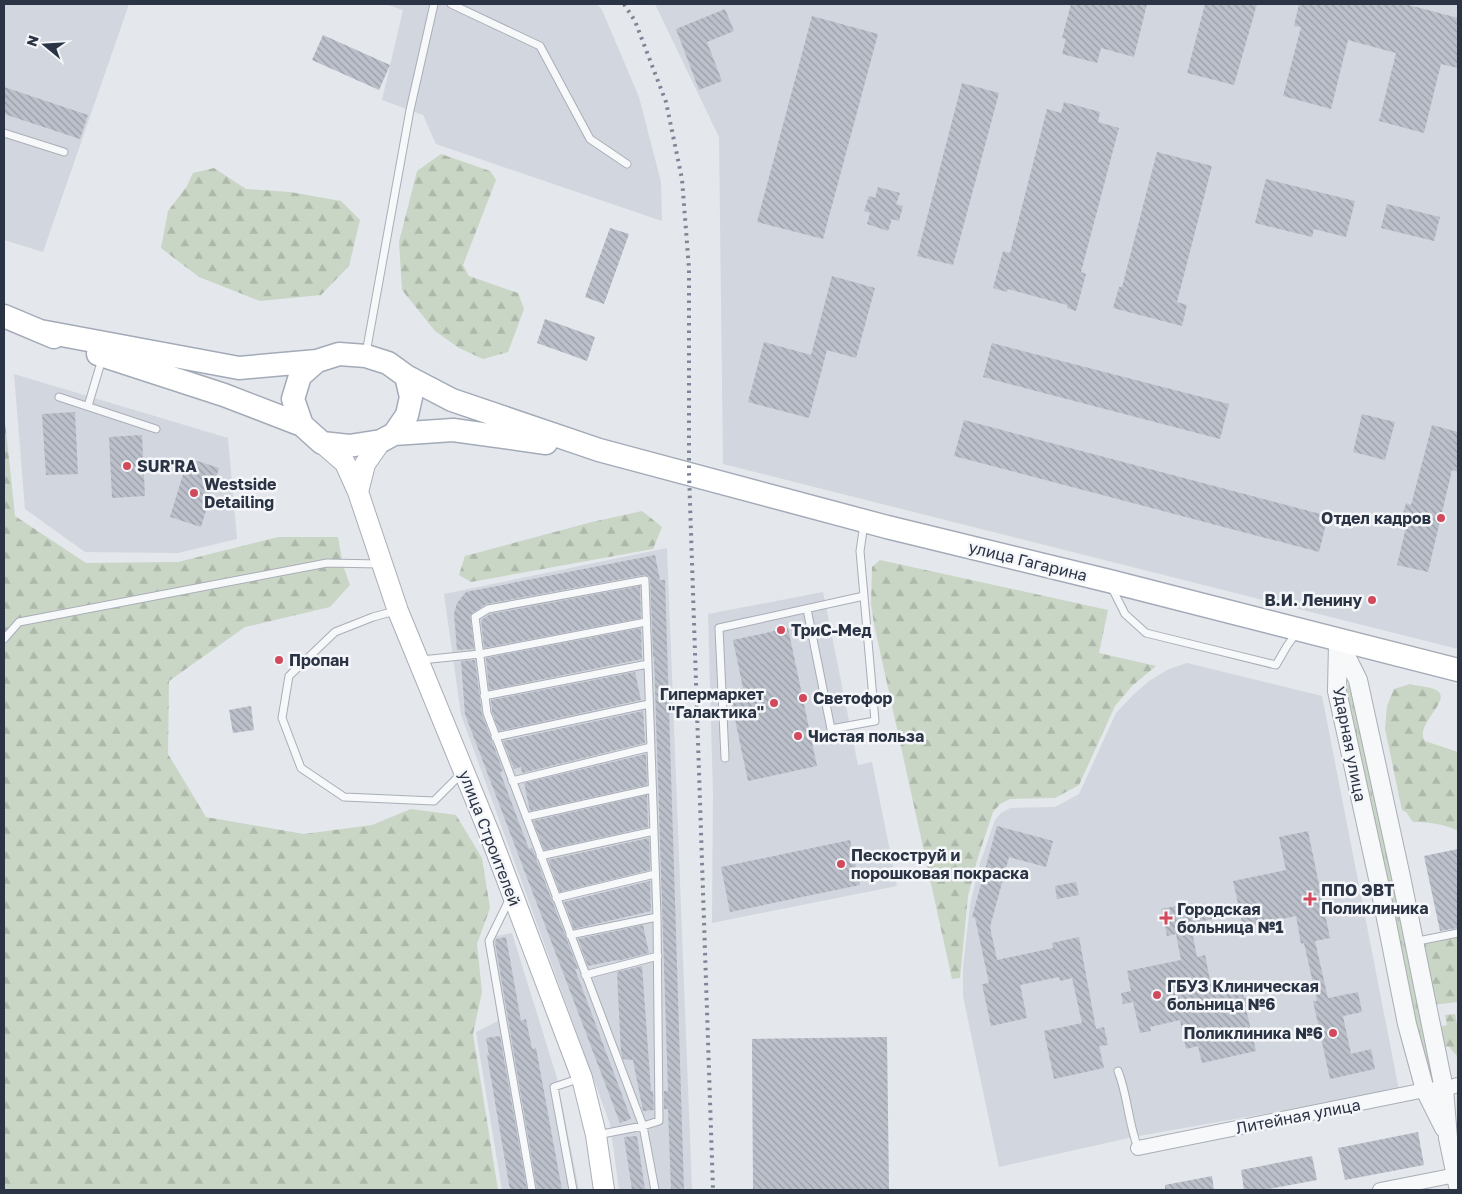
<svg xmlns="http://www.w3.org/2000/svg" width="1462" height="1194" viewBox="0 0 1462 1194" font-family="'Golos Text',sans-serif">
<style>
.built{fill:#d2d6de}
.forest{fill:url(#forest-firs)}
.park{fill:url(#park-tufts)}
.building{fill:url(#building-back-hatch)}
.lines{fill:none;stroke-linecap:round;stroke-linejoin:round}
.service-casing{stroke:#a9aeb7;stroke-width:9}
.minor-casing{stroke:#a9aeb7;stroke-width:16}
.tertiary-casing{stroke:#a9aeb7;stroke-width:20}
.secondary-casing{stroke:#a9aeb7;stroke-width:22}
.primary-casing{stroke:#a3abb8;stroke-width:25}
.service{stroke:#f7f8fa;stroke-width:7}
.minor{stroke:#f7f8fa;stroke-width:14}
.tertiary{stroke:#f7f8fa;stroke-width:18}
.secondary{stroke:#fff;stroke-width:20}
.primary{stroke:#fff;stroke-width:22}
.rail{stroke:#7d8696;stroke-width:4;stroke-dasharray:2.5 5;stroke-linecap:butt}
.poi-dot{fill:#d1495b;stroke:#f4f6f9;stroke-width:2}
.labels{text-anchor:middle;stroke-width:5;stroke-linejoin:round;paint-order:stroke}
.poi-label{font-size:16px;font-weight:bold;fill:#2b3445;stroke:#f4f6f9;text-anchor:start}
.street-label{font-size:16px;fill:#2b3445;stroke:#f4f6f9}
</style>
<defs>
<pattern id="forest-firs" width="22" height="20" patternUnits="userSpaceOnUse" patternTransform="scale(1.25)"><rect width="22" height="20" fill="#c9d6c5"/><path d="M5 1l3.5 6h-7zM16 11l3.5 6h-7z" fill="#adb8ab"/></pattern>
<pattern id="park-tufts" width="24" height="20" patternUnits="userSpaceOnUse" patternTransform="scale(1.25)"><rect width="24" height="20" fill="#c9d6c5"/><path d="M3 7l-1-3M5 7V3M7 7l1-3M15 17l-1-3M17 17v-4M19 17l1-3" fill="none" stroke="#adb8ab"/></pattern>
<pattern id="building-back-hatch" width="6" height="6" patternUnits="userSpaceOnUse" patternTransform="scale(1.25)"><rect width="6" height="6" fill="#bbc0ca"/><path d="M-1 5l2 2M0 0l6 6M5-1l2 2" fill="none" stroke="#989da6"/></pattern>
</defs>
<rect width="100%" height="100%" fill="#e4e7ec"/>
<path class="built" d="M4,4h125l-86,248 -39,-12z
M385,4h212l5,6 37,87 22,85 1,39 -226,-77 -13,-29 -41,-15 21,-90z
M655,4h803v645l-735,-185 -4,-327z
M14,374l214,64 9,101 -59,14 -93,-1 -60,-43z
M667,548l25,642h-73l-9,-66 -149,-409 -17,-121z
M823,592l35,173 14,-3 25,124 -185,37 1,-129 -5,-180z
M1187,663l135,33 77,394 -266,47 -134,30 -36,-171v-28l7,-63 10,-42 15,-43 6,-7 9,-5 45,-1 24,-13 37,-81 16,-17 17,-15 20,-12z
M512,933l45,145 22,112h-77l-26,-158 22,-11 -12,-83z"/>
<path class="forest" d="M441,154l49,17 6,9 -33,85 6,11 49,17 6,16 -16,43 -25,7 -24,-11 -24,-17 -33,-41 -3,-48 18,-71z
M214,168l32,21 44,3 51,9 19,19 -11,46 -28,29 -61,6 -61,-24 -38,-29 7,-37 19,-25 6,-13z
M4,411l11,105 71,47 92,-1 100,-25h60l5,28 7,20 -20,22 -85,20 -76,54 -1,73 38,63 98,17 68,-9 39,-16 45,6 26,43 8,50 -13,36 5,48 -9,42 25,156h-494z
M642,511l20,16 -9,22 -182,33 -12,-7 6,-19 127,-34z
M880,560l228,50 -9,43 57,13 -24,20 -17,20 -36,79 -24,13 -45,1 -10,5 -7,8 -15,45 -10,39 -8,82 -8,1 -78,-355 -3,-20 1,-37z
M1410,684c7,2 16,2 24,5 23,9 -21,35 -9,52l33,11v79c-13,-7 -30,-9 -45,-9l-7,-10 -4,-2 -17,-81 2,-23 7,-17z
M1458,937v65l-27,3 -8,-61z
M1455,1014l3,15v28l-9,-10 -13,-3 -3,-16 14,-3 -2,-10z"/>
<path class="park" d="M1348,684l6,3 78,386 -6,-5 -80,-378z"/>
<path class="building" d="M1071,4h76l-13,53 -33,-9 -4,15 -35,-9 4,-15 -4,-1z
M1205,4h52l-23,81 -47,-12z
M1299,4h106l53,14v50l-17,-4 -17,69 -45,-12 17,-68 -48,-13 -17,69 -48,-13 18,-69 -7,-1z
M725,9l9,22 -27,11 15,39 -23,9 -23,-61z
M812,16l66,18 -55,205 -66,-17z
M323,35l67,30 -11,25 -67,-30z
M962,83l37,10 -46,172 -36,-9z
M4,87l84,28 -8,24 -76,-25z
M1064,102l36,10 -2,10 21,6 -38,144 5,2 -10,37 -9,-3v-3l-59,-16 -1,3 -14,-4 10,-37 7,2 37,-144 14,4z
M1157,152l55,14 -35,136 10,3 -5,21 -69,-18 6,-21h3z
M1266,179l89,22 -9,36 -32,-8 -2,8 -57,-14z
M878,187l22,6 -4,11 7,2 -4,15 -7,-2 -4,12 -21,-7 3,-11 -6,-2 5,-15 6,2z
M1387,204l53,13 -6,24 -53,-13z
M610,228l19,6 -25,70 -19,-7z
M832,276l43,12 -19,70 -29,-8 -18,68 -61,-16 16,-60 47,13z
M545,319l50,18 -8,24 -50,-18z
M992,343l237,61 -9,35 -237,-62z
M75,412l3,62 -32,1 -4,-61z
M1362,414l33,8 -10,38 -32,-8z
M964,420l364,96 -9,36 -365,-96z
M1432,425l26,7v40l-6,-2 -24,102 -31,-7 11,-46 -6,-2 4,-14 5,2z
M142,435l3,61 -33,2 -3,-61z
M188,458l31,10 -18,59 -31,-10z
M655,555l5,25h5l19,610h-13l-3,-81h-4v-18h4l-14,-434h-1l-3,-80 -6,-2 -158,29 -16,11 4,34 -17,1 -3,-36 3,-11 9,-11z
M640,586l1,32 -157,30 -3,-28 9,-6z
M641,628l1,31 -153,31 -3,-32z
M788,628l29,138 -69,15 -19,-90 14,-3 -10,-48z
M475,660l7,54 21,57 -3,1 29,77 3,-1 46,121h-3l56,150 -11,4 -155,-409 -4,-53z
M635,672l6,28 -142,31 -7,-19 -1,-12z
M251,706l3,24 -21,3 -4,-23z
M643,711l2,32 -123,30 -1,-6 -7,2 -11,-28z
M646,754l1,31 -117,26 -6,-28z
M647,795l1,32 -104,23 -11,-29z
M997,826l56,15 -7,26 -37,-10 -19,70 7,33 56,-12 -1,-5 27,-6 17,92 8,-2 4,18 -9,1 5,22 -50,11 -10,-48 38,-8 -10,-45 -12,3 -1,-4 -39,8 7,33 -36,8 -9,-42 7,-1 -14,-65 -3,-1z
M1308,831l22,107 -15,3 13,57 30,-6 4,20 -19,4 8,38 20,-5 4,20 -45,10 -17,-78h4l-13,-58 -3,1 -5,-28 -53,11 -3,-14 -41,9 1,8 -8,1 5,26 8,-2 7,35 29,-6 3,14 9,-2 2,11 -9,2 10,42 -54,12 -4,-17 -12,3 -6,-29 -30,7 1,4 -11,2 -7,-31 -10,2 -2,-11 10,-2 -4,-20 54,-11 -5,-26 -9,2 -6,-27 31,-6 2,7 3,1 41,-8 -5,-22 53,-11 -7,-33z
M649,838l1,32 -90,22 -12,-32z
M850,840l10,45 -130,27 -9,-45z
M1458,849v79l-18,3 -16,-75z
M650,881l1,30 -77,18 -10,-27z
M1076,882l3,13 -22,4 -2,-13z
M643,925l6,28 -32,8v-1l-29,6 -10,-27z
M506,937l15,84 5,-2 6,30 4,-1 26,142h-25l-42,-248 1,-3z
M642,966l9,125h2l1,19 -11,1 -10,-51 -10,-1 -2,-7 -4,-80z
M500,1036l27,154h-17l-23,-135h2l-3,-17z
M887,1037l2,153h-136l-1,-151z
M1418,1132l6,33 -79,15 -7,-32z
M637,1136l8,54h-13l-8,-53z
M1312,1156l5,24 -54,10h-19l-3,-20z
M1212,1176l2,14h-49v-5z"/>
<g class="lines">
<g class="service-casing">
<path id="service" d="M451,4l89,42 50,93 37,25
M4,133l60,19
M366,353l44,-243 24,-106
M59,397l97,32
M88,406l14,-47
M1112,588l13,26 21,19 130,32 11,-19 10,-14
M807,609l24,120 44,-8 -15,-170 4,-27
M395,611l-22,6 -38,15 -46,44 -7,42 19,50 43,29 90,4 28,-28
M4,639l15,-17 308,-59 53,1
M421,660l59,-6 166,-32
M484,696l164,-32
M495,737l154,-33
M725,758l-6,-130 145,-32
M512,781l139,-34
M526,817l126,-28
M540,856l114,-25
M510,898l-21,43 43,249
M556,898l99,-24
M570,935l87,-18
M1423,940l35,-7
M585,975l73,-19
M1118,1071c10,25 10,52 20,77
M597,1135l46,-9 16,-5 -2,-204 -12,-337 -157,29 -13,8 12,96 156,413 12,64
M573,1190l-19,-103 27,-9"/>
</g>
<g class="minor-casing">
<path id="minor" d="M1138,1148l287,-58 19,-1 14,-4
M1380,1190l76,-15"/>
</g>
<g class="tertiary-casing">
<path id="tertiary" d="M1338,640l20,40 43,197 43,212 4,49 10,48
M1338,643l-1,48 42,192 28,141 18,66 19,38"/>
</g>
<g class="secondary-casing">
<path id="secondary" d="M322,443l23,20 13,29 40,119 92,224 22,58 70,185 14,57 8,55
M358,492l7,-28 16,-23"/>
</g>
<g class="primary-casing">
<path id="primary" d="M4,316l50,21
M40,331l199,37 78,-7 22,-7 27,2 22,7 18,13 46,24 147,50 288,77 222,54 349,89
M98,354l126,41 78,30 20,18 27,3 32,-5 13,-7 59,-4 93,13
M302,425l-9,-26 7,-23 17,-15
M394,434l13,-19 4,-18 -5,-21"/>
</g>
<use href="#service" class="service"/>
<use href="#minor" class="minor"/>
<use href="#tertiary" class="tertiary"/>
<use href="#secondary" class="secondary"/>
<use href="#primary" class="primary"/>
<path class="rail" d="M624,4l11,17 31,81 16,77 7,90v204l24,717"/>
</g>
<g class="poi-dot">
<circle cx="127" cy="466" r="5"/>
<circle cx="194" cy="493" r="5"/>
<circle cx="1441" cy="518" r="5"/>
<circle cx="1372" cy="600" r="5"/>
<circle cx="781" cy="630" r="5"/>
<circle cx="279" cy="660" r="5"/>
<circle cx="803" cy="698" r="5"/>
<circle cx="774" cy="703" r="5"/>
<circle cx="798" cy="736" r="5"/>
<circle cx="841" cy="864" r="5"/>
<path d="M1307.5 891.5h5v5h5v5h-5v5h-5v-5h-5v-5h5z"/>
<path d="M1163.5 910.5h5v5h5v5h-5v5h-5v-5h-5v-5h5z"/>
<circle cx="1157" cy="995" r="5"/>
<circle cx="1333" cy="1033" r="5"/>
</g>
<g class="labels">
<g class="poi-label">
<text x="137" y="472">SUR'RA</text>
<text x="204" y="490">Westside<tspan x="204" dy="18">Detailing</tspan></text>
<text x="1431" y="524" text-anchor="end">Отдел кадров</text>
<text x="1362" y="606" text-anchor="end">В.И. Ленину</text>
<text x="791" y="636">ТриС-Мед</text>
<text x="289" y="666">Пропан</text>
<text x="764" y="700" text-anchor="end">Гипермаркет<tspan x="764" dy="18">"Галактика"</tspan></text>
<text x="813" y="704">Светофор</text>
<text x="808" y="742">Чистая польза</text>
<text x="851" y="861">Пескоструй и<tspan x="851" dy="18">порошковая покраска</tspan></text>
<text x="1321" y="896">ППО ЭВТ<tspan x="1321" dy="18">Поликлиника</tspan></text>
<text x="1177" y="915">Городская<tspan x="1177" dy="18">больница №1</tspan></text>
<text x="1167" y="992">ГБУЗ Клиническая<tspan x="1167" dy="18">больница №6</tspan></text>
<text x="1323" y="1039" text-anchor="end">Поликлиника №6</text>
</g>
<g class="street-label">
<text transform="translate(1028 561) rotate(14)" y="6">улица Гагарина</text>
<text transform="translate(1350 744) rotate(79)" y="6">Ударная улица</text>
<text transform="translate(490 838) rotate(69)" y="6">улица Строителей</text>
<text transform="translate(1298 1116) rotate(-11)" y="6">Литейная улица</text>
</g>
</g>
<rect width="1462" height="1194" fill="none" stroke="#2b3445" stroke-width="10"/>
<g transform="translate(45 45) rotate(288)" stroke="#f4f6f9" stroke-width="4" paint-order="stroke">
<path d="M0-4L9 19L0 12L-9 19Z" fill="#2b3445"/>
<text y="-8" font-size="14" font-weight="bold" text-anchor="middle" fill="#2b3445">N</text>
</g>
</svg>
